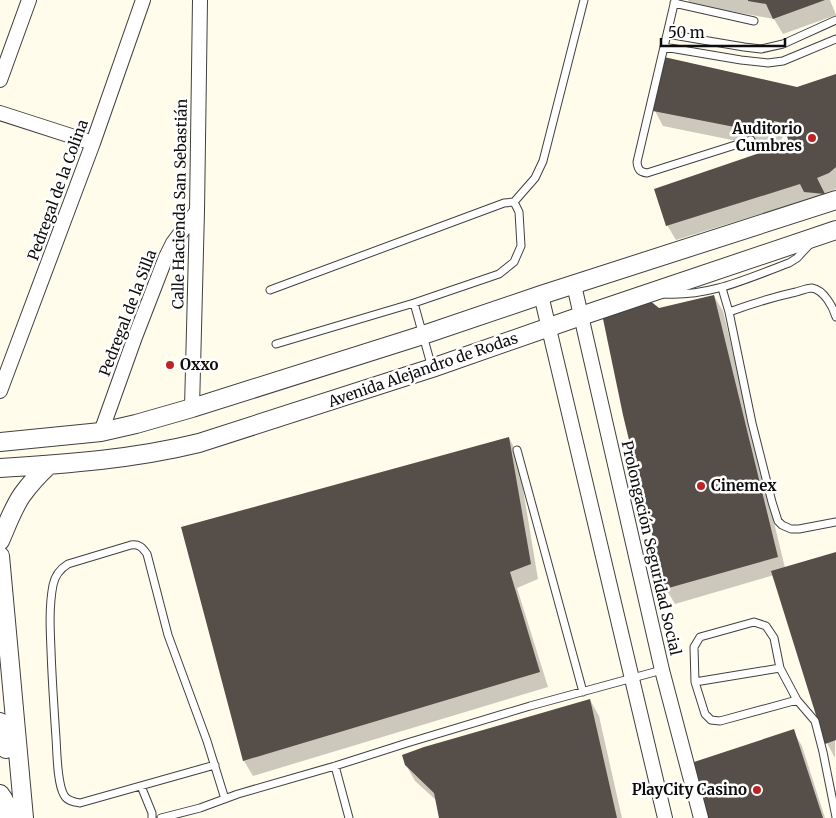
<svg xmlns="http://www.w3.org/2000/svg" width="836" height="818" viewBox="0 0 836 818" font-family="Merriweather,serif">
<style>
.shadow{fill:#0003;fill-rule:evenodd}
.building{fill:#554e49}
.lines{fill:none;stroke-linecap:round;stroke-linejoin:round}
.service-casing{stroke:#404040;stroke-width:9}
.minor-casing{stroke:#404040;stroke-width:16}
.tertiary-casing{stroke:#404040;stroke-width:20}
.service{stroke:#fff;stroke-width:7}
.minor{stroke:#fff;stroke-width:14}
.tertiary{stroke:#fff;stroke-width:18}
.poi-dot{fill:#be2324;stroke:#fff;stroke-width:2}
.labels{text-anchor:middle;stroke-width:5;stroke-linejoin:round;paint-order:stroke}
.poi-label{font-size:15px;font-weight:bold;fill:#0d0d0d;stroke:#fff;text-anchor:end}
.street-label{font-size:15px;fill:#0d0d0d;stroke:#fff}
</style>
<rect width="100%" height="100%" fill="#fffcec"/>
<path class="shadow" d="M688,0h142l6,15 -53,19 -9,-15 -84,-15z
M836,75v114l-11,4 7,16 -18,-2 -5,-8 -133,41 -9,-15 109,-76 -113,-23 -8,-15 142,-23zM783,136l5,1 2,6 -11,4z
M714,296l9,15 62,257 51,-15 -1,205 -8,-15 -53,-168 -99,29 -9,-15 -7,-280z
M509,438l8,15 21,126 -21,9 31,99 -295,89 -9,-15 -62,-233z
M590,700l9,16 23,102h-182l-3,-17 -22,-20 -9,-16z
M793,731l9,15 23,72h-116z"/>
<path class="building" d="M748,0h77l-52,19 -7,-15 -18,-3z
M664,57l133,30 39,-13v93l-7,6 -12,5 8,16 -21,-2 -4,-8 -134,42 -12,-37 135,-46 -6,-20 -9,-2 -4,13 -117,-23z
M714,295l64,262 -113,32 -42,-174 -21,-101 47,-14 10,8z
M509,437l22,127 -21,8 30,100 -297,89 -62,-234z
M836,552v188l-11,4 -54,-173z
M590,699l27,119h-178l-5,-25 -29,-28 -3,-10 22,-8z
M794,729l29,89h-115l-14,-56z"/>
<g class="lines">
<g class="service-casing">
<path id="service" d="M675,0l-38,162c1,8 3,10 10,11l104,-33
M674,3l80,18
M667,34l77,13 17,2 22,-5 53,-24
M664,47l77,13 27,3 15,-2 53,-22
M514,202l21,-24 8,-17 41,-161
M722,288l7,24
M270,290l234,-87 10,-1 5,10 2,34 -7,16 -15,12 -85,29 -138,41
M663,294c46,3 83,-15 126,-31l8,-5 13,-14
M414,303l18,65
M836,317c-3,-10 -12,-27 -24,-29 -5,0 -12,3 -16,4 -23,5 -45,12 -67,20l23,111 20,79 6,19 4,4 9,4h8l37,-7
M517,450l66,242
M695,682l85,-14
M797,700l-77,21 -9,-1 -6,-6 -10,-32 -1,-35 6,-10 54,-15 12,4 8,12 6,30 17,32 18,21 8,31 13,65
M215,765l-135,38c-6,-1 -13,-2 -16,-8 -7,-12 -7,-43 -8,-57 -2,-29 -4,-59 -5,-88 -1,-22 -2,-44 2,-65 2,-10 7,-16 15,-21l63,-19c8,-1 11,2 16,9l21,81 39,106 18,58
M335,766l14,52
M141,786l11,27v5
M161,818l39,-10 38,-14 97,-28 72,-23 123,-37 132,-36"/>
</g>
<g class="minor-casing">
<path id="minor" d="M0,80l29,-80
M0,113l93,30
M574,285l88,385 39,148
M541,295l124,523
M0,391l93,-248 50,-143
M192,408l5,-197 3,-211
M101,432l34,-95 31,-80 7,-14 24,-32"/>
</g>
<g class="tertiary-casing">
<path id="tertiary" d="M0,442l101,-10 35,-8 56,-16 231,-73 118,-40 295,-95
M0,468c67,-4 134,-9 199,-25l233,-75 149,-52 255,-86
M0,541c7,-16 13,-33 22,-46 8,-11 17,-21 27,-30
M0,556l24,262
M0,722l4,6 2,21
M0,794c6,7 8,15 9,24"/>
</g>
<use href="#service" class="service"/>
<use href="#minor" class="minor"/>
<use href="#tertiary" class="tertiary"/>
</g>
<g class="poi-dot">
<circle cx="812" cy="138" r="5"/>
<circle cx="170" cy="365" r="5"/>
<circle cx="701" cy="486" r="5"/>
<circle cx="757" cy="790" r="5"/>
</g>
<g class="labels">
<g class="poi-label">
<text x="802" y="134">Auditorio<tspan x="802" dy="17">Cumbres</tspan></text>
<text x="180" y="370" text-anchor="start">Oxxo</text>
<text x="711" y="491" text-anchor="start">Cinemex</text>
<text x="747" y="795">PlayCity Casino</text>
</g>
<g class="street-label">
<text transform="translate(58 190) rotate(-70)" y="5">Pedregal de la Colina</text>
<text transform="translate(180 204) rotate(-89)" y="5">Calle Hacienda San Sebastián</text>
<text transform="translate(128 313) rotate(-69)" y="5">Pedregal de la Silla</text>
<text transform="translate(423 370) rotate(-19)" y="5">Avenida Alejandro de Rodas</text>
<text transform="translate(651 548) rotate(77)" y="5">Prolongación Seguridad Social</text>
</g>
</g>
<path d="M661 38v8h124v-8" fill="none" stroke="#0d0d0d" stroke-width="2.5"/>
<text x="668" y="38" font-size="15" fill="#0d0d0d" stroke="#ffffff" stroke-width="4" paint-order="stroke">50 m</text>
</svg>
